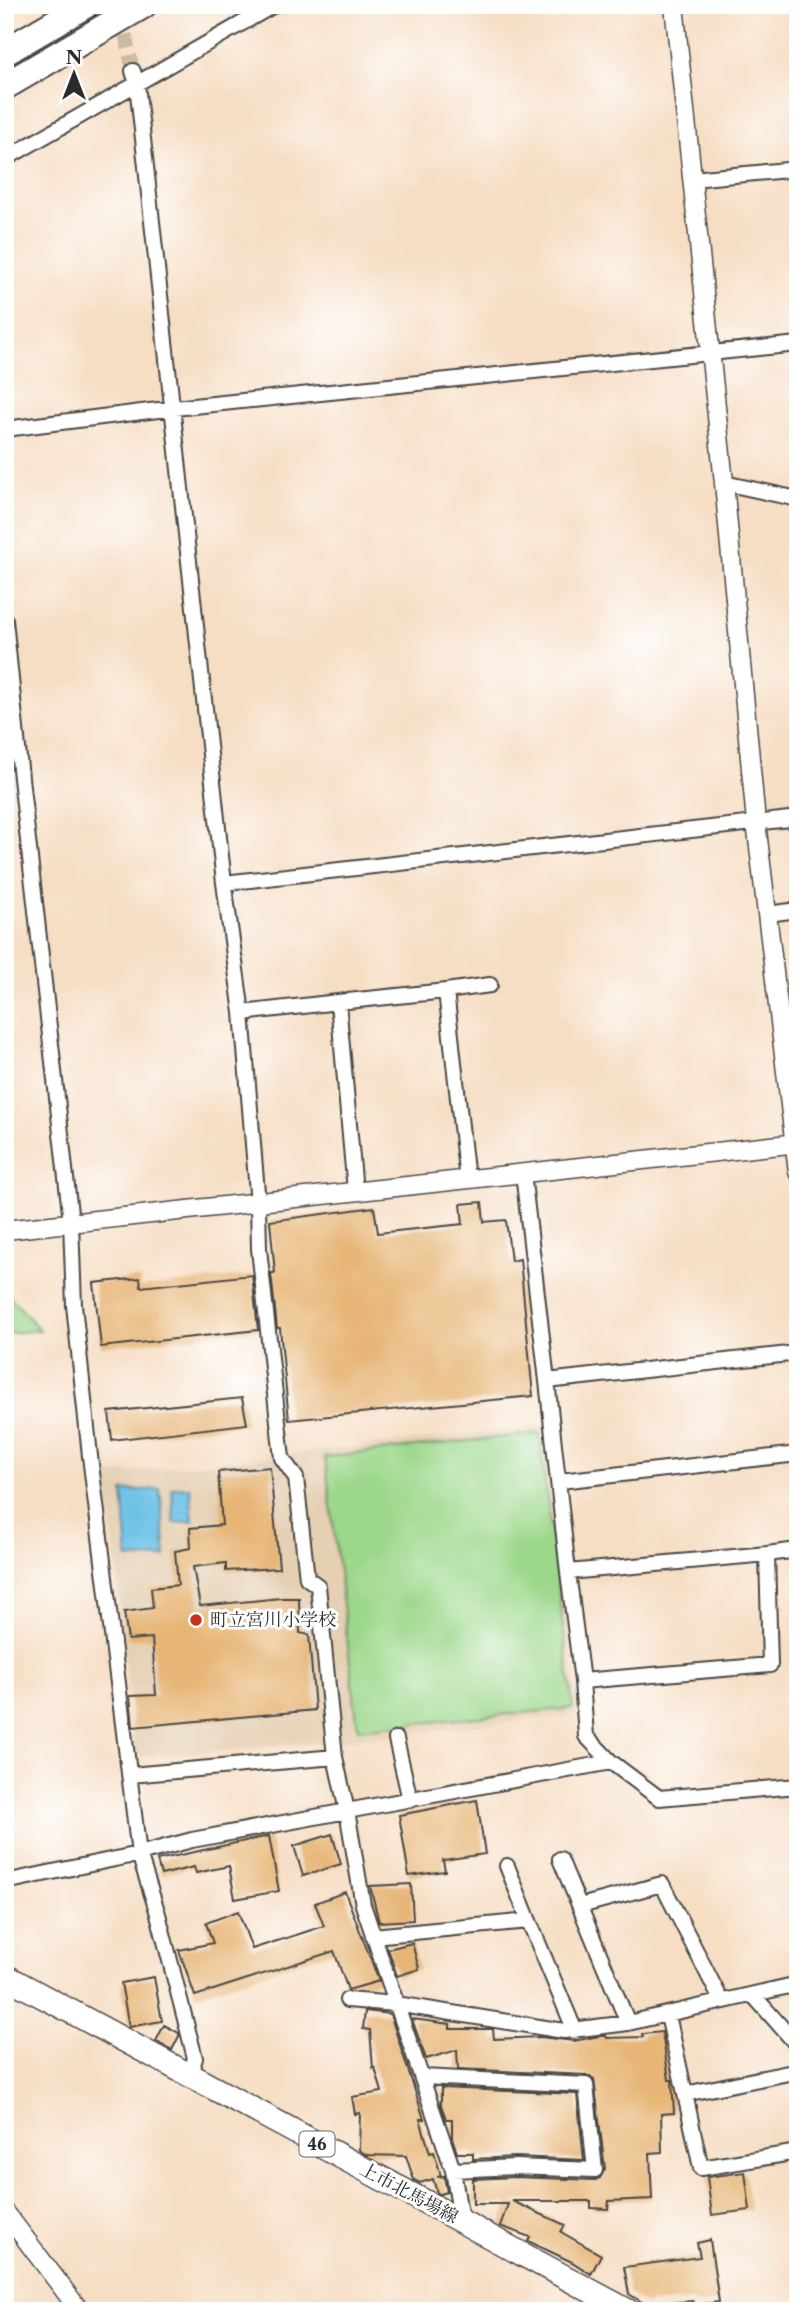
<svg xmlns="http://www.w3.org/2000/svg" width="803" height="2316" viewBox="0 0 803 2316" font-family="'Libre Caslon Text','Noto Serif JP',serif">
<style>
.built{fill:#e5d0b4}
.green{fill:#9cd78a;stroke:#64815a;stroke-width:2}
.water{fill:#67bfe5;stroke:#497588;stroke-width:2}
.building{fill:#e7b677}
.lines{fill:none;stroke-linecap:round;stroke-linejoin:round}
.minor-tunnel{stroke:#cdbaa5;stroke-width:14;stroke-dasharray:14 7;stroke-linecap:butt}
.minor-casing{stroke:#494642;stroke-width:18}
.tertiary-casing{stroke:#494642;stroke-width:21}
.primary-casing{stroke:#494642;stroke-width:26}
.motorway-casing{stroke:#494642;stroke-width:30}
.minor{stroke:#fff;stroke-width:14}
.tertiary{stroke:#fff;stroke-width:18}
.primary{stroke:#fff;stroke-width:23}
.motorway{stroke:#fff;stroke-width:26}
.poi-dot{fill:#c8321e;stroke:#fff;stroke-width:2.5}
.labels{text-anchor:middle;stroke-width:6;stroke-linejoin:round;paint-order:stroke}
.shield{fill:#fff;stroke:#6b6b6b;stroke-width:2}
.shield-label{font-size:16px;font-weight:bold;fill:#2b2b2b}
.poi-label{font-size:18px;fill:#2b2b2b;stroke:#fff;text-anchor:start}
.street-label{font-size:18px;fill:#2b2b2b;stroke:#fff}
</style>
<rect width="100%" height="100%" fill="#fff"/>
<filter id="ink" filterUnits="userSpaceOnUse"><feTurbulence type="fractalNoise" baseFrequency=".0143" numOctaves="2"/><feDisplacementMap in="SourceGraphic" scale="14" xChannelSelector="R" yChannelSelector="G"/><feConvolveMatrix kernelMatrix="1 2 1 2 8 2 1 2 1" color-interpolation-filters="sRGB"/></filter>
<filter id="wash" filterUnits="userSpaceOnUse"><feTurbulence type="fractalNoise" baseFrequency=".00686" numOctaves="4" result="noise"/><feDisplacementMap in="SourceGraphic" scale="28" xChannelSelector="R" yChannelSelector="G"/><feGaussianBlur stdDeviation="1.57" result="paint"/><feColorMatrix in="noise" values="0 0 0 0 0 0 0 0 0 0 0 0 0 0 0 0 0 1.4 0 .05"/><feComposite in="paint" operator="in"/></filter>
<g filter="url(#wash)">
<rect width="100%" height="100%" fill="#f6dec4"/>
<path class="built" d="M545,1426l33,288 -237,27 -206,16 -27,-264 1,-19z"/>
<path class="green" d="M5,1291l35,39 -35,4z
M539,1433l34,275 -215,21 -33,-272z"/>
<path class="water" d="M190,1487l3,34 -19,2 -2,-35z
M160,1489l6,68 -38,2 -5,-68z"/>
<g id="blocks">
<path class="building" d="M482,1202l2,20 22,-2 5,41 9,-2 13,137 -244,24 -9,-92h-3l-6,-55h4l-5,-52 104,-14 4,26 85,-9 -2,-20z
M252,1275l6,55 -157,17 -7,-64 46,-5 1,9z
M242,1398l5,26 -135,16 -3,-28z
M270,1467l9,101 -53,3v-8l-33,4 7,39 81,-8h18l1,35 9,2 6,75 -182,17 -3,-31 26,-1 -4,-57 -24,2 -4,-28 29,-4 -2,-20 27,-3 -3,-34 16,-3 -1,-20 32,-3 -4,-53z
M477,1800l8,54 -42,6 2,11 -36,5 -10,-61z
M332,1834l9,30 -38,12 -9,-30z
M269,1836l10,55 -44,8 -6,-33 -33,7 -2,-6 -33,8 -4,-15z
M411,1884l2,36 -34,2 -9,-36z
M345,1892l34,89 -31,9 -14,-39 -139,45 -16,-46 34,-7 -7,-20 32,-12 14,38 72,-23 -9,-23z
M412,1943l7,26 -22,7 -9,-27z
M154,1977l8,44 -33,6 -8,-44z
M365,2011l25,3 34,105h-4l10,34 4,-1 7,24 -4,1 7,-1 3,16 -7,2 -3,-1 -4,-14 -13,4 -6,-3 -8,-24 -39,-1 -8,-5 1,-37 -5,1 -3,-17 30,-5 -7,-24h-2l-3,-38 -7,-1z
M412,2019l38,5v5h43l1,10 46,-2 34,4 25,-5h7l1,2 36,-1 -1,-3 20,-2 7,48h3l2,33 -13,1 1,38 -12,1 2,46 -43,2 -1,8 -17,-1v-7h-79l53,24 -4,7 40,23 -10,19 -19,-12 -44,-21 2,-4 -30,-11 8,-22h-35v-25l42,-2 80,3 5,-2 5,-9 -11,-90 -8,-4 -128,-6 -1,-19 -31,9z
M164,2025l15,8v3l-7,14 -16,-9z
M441,2088l136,6 7,66 -69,-3 -42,2v-6h-16l-5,-15v-19h-6l-5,-14z
M745,2172l5,38 -38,5 -5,-38z
M710,2240l9,62 -25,3 -1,-4 -48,3 -16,-10 -5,-27 76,-10 -3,-14z"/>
</g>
</g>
<g filter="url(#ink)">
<use href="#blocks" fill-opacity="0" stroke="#494642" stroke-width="2"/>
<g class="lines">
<path class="minor-tunnel" d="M121,14l12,57"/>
<g class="minor-casing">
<path id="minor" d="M133,71l4,13 87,799 18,130 16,191 1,45 23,209 14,20 11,100 11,8 17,171
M5,159l269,-154
M692,179l106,-10
M5,429l169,-21 624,-64
M724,483l74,16
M5,620l16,158 50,444 3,83 16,151 49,398 19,60 37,144 -5,17
M224,883l574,-65
M767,914l31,-4
M446,991l44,-6
M338,1002l108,-11 21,189
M242,1013l96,-11 17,189
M523,1173l24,208 251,-28
M547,1381l21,191
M560,1481l238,-27
M582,1681l-14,-109 199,-18
M396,1739l14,61
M611,1762l-25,-26 -4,-55 188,-16 -3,-111 31,-4
M130,1775l205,-18 12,54 264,-49 48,36 139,-12
M560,1859l68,164
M5,1882l134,-28 53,-14 155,-29 16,94 90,265 8,50
M580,1906l82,-22 59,116
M529,1921l46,110
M373,1936l156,-15 -22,-55
M753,1995l45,51
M347,2000l49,4 168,27 64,-8 170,-39
M668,2015l33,153 97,-16
M422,2077l164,8 9,85 -80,-3 -62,3
M685,2094l113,-23"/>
</g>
<g class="tertiary-casing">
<path id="tertiary" d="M674,5l50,478 32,339 42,350
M5,1230l793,-87
M5,2212l75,99"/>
</g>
<g class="primary-casing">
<path id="primary" d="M5,1976l623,335"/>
</g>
<g class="motorway-casing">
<path id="motorway" d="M5,52l80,-47
M5,86l138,-81"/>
</g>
<use href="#minor" class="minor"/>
<use href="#tertiary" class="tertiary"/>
<use href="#primary" class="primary"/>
<use href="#motorway" class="motorway"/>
</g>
</g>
<circle class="poi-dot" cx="196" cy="1620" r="7"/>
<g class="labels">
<rect class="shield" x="299.5" y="2131.5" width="35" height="25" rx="5"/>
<g class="shield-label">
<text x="317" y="2150">46</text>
</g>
<g class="poi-label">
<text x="210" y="1626">町立宮川小学校</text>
</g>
<g class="street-label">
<text transform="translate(409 2193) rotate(28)" y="6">上市北馬場線</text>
</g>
</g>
<rect width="803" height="2316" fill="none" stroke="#fff" stroke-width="28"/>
<g transform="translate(74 74)" stroke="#ffffff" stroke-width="5" paint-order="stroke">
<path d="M0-5L12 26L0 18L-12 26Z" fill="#2b2b2b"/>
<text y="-10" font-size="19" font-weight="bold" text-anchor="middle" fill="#2b2b2b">N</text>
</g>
</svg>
